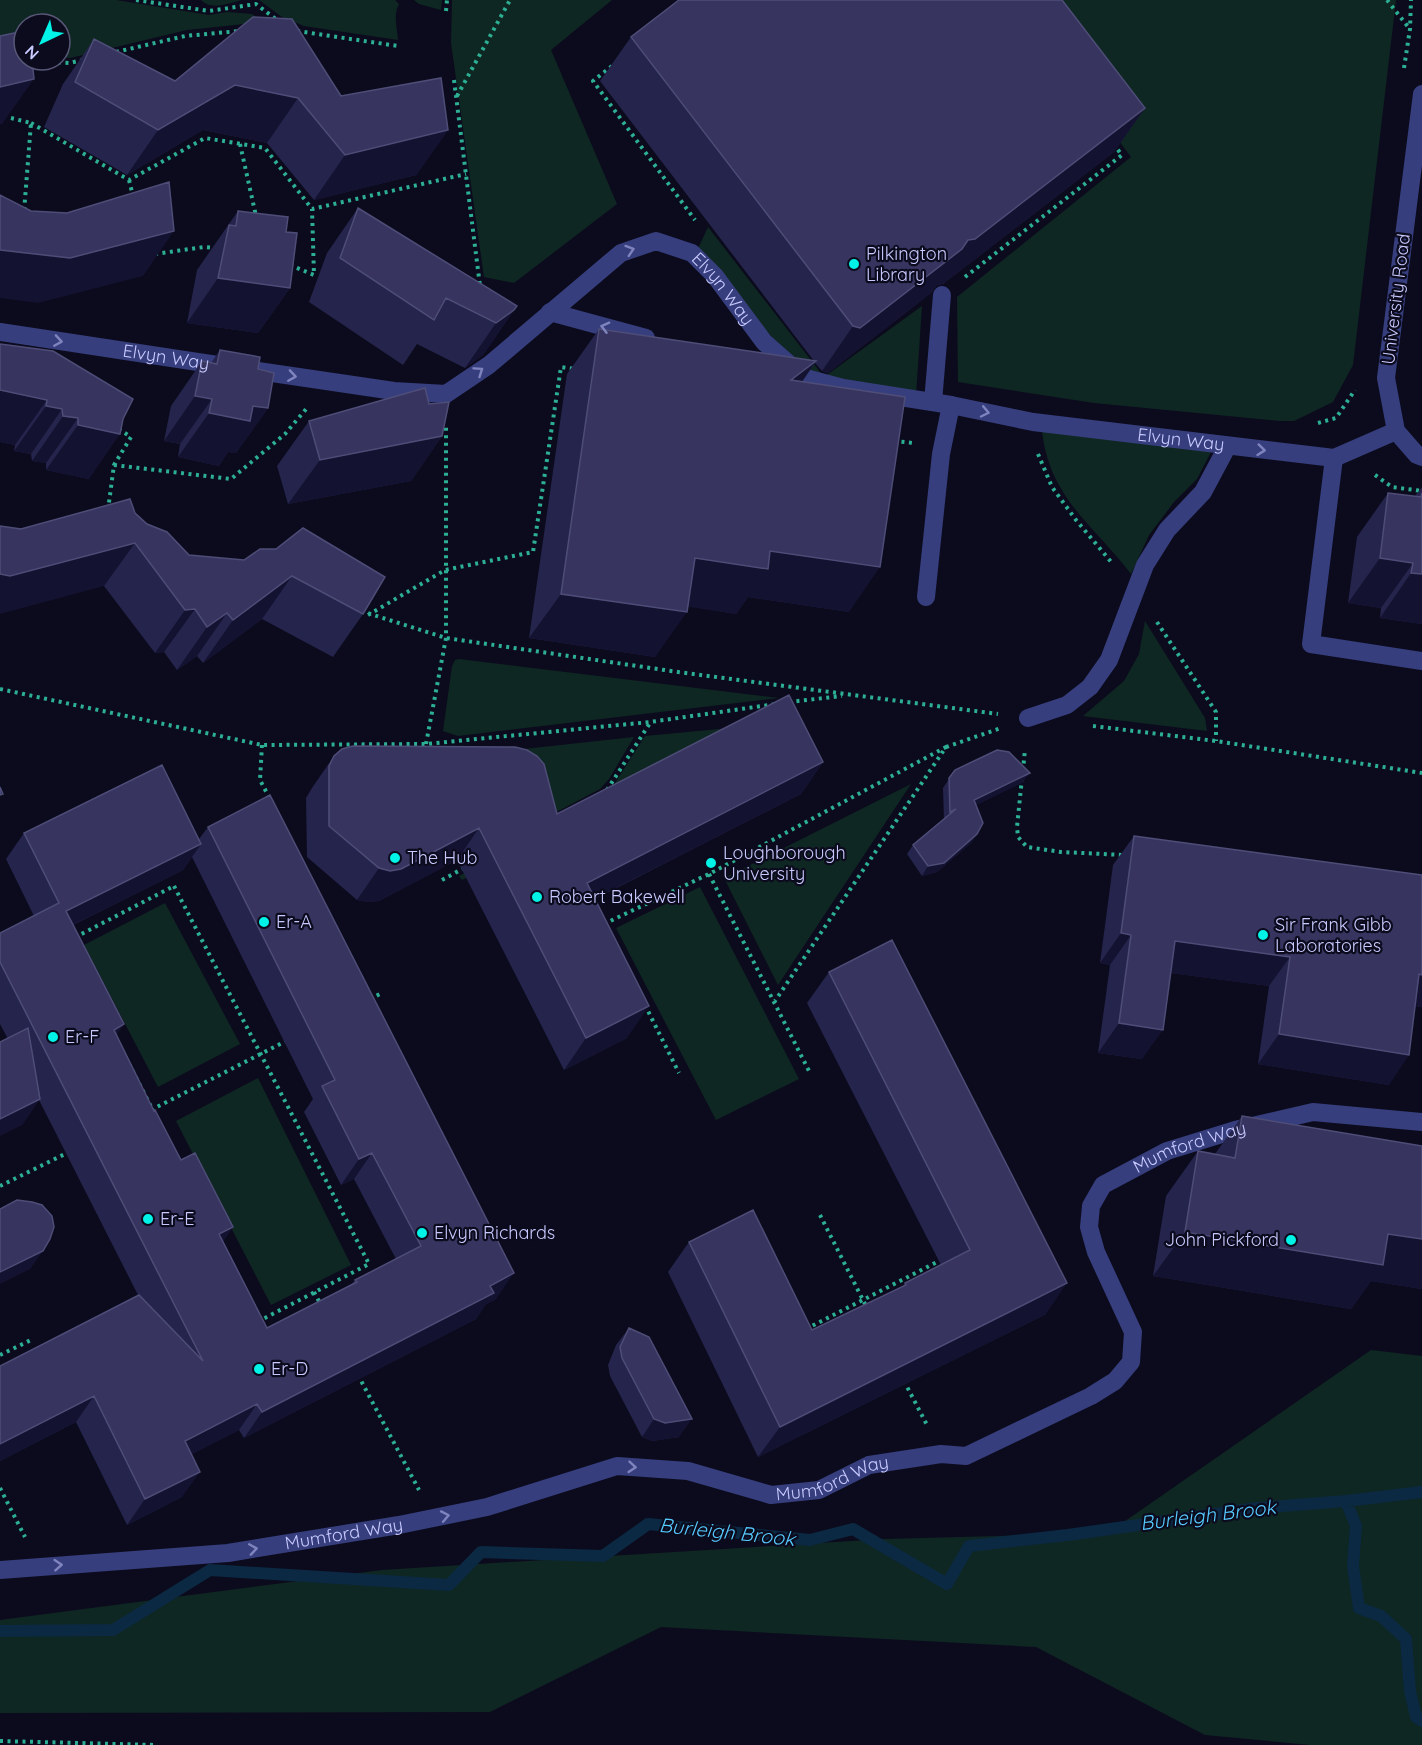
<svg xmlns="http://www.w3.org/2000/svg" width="1422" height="1745" viewBox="0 0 1422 1745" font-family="Quicksand,sans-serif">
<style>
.green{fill:#0f2723}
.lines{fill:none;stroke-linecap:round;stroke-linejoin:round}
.stream{stroke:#0b2942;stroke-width:12}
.path{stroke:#2caf93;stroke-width:4;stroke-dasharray:3 4.5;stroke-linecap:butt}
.minor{stroke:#363e7d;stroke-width:18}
.wall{fill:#25244c;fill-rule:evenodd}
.shaded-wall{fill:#141231}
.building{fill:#37355f;stroke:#4e4d78;stroke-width:1.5}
.oneway{stroke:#7f84be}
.poi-dot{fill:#00f3e6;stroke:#0c0b1d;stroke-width:2}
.labels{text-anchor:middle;stroke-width:4.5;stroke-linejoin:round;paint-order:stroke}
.poi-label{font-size:18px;fill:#c8caff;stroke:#0c0b1d;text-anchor:start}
.street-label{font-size:18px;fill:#c8caff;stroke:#0c0b1d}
.water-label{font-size:20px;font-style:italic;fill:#56cbff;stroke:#0c0b1d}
</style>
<rect width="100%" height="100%" fill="#0c0b1d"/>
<path class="green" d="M0,0h116l93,15 18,-3 25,2 12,8 -77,8 -117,28 -10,-1v-33h-36v32l-24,-4z
M201,0h41c-13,3 -30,11 -41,0z
M259,0h136l4,4c-6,10 -2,24 -1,36l-94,-14 -22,-9z
M414,0h28l-1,10 -22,-6z
M452,0h160l-61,50 66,154 -103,79 -30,-6 -33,-234z
M1014,0h382l-43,365 -20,37 -39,19h-14l-186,-18 -136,-21 -1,-85 174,-140z
M708,227l116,150 98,-71 -6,89 -110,-20 -110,-122z
M1042,430l169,22 -14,27 -23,23 -25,33 -18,39c-38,-50 -82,-76 -89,-144z
M1145,621l60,97 2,13 -124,-15 41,-35 15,-27z
M459,659l320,39 -321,38 -15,-5 9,-65 3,-6z
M741,727l-124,73 -155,80 -3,-4 137,-74 14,-11 35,-55z
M634,737l-25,42 -9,10 -53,28 -88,-61z
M911,784l-133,201 -54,-107z
M700,887l99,192 -83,41 -100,-192z
M165,903l75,141 -82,43 -74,-142z
M258,1078l93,187 -80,40 -95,-184z
M1371,1350l51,6v389h-111l-106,-10 -169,-88 -375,-20 -171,85 -490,1v-93l382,-50 502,-31 224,-6z"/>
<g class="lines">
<path class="stream" d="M1346,1501l10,25 -3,40 6,42 22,8 25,23 4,52 6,26 6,4
M0,1631l113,-1 97,-60 239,15 32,-33 122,4 45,-32 162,16 43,-11 94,55 22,-38 99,-11 189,-27 89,-7 76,-9"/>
<path class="path" d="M136,0l73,11 47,-7 21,16
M1387,0l22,28
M446,11l1,-11
M297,31l101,15
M116,52l69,-16 54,-5
M28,61l41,2 14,-3
M612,66l-19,15 102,139
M1404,68l6,-39 1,-29
M454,80l26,206
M457,96l53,-96
M11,118l20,5 -7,89
M31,123l98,57 76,-42 60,10 47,61 154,-35
M240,144l16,72
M129,180l4,16
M155,254l49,-7 11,1
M290,265l24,10 -2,-66
M965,277l157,-122 -8,-10
M1318,423l18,-5 19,-28
M894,441l19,2
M1038,454l14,33 24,33 36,43
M114,465l117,14 54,-45 22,-26
M1375,475l17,12 30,4
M108,510l6,-45 17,-28 -14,-9
M361,611l85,27 232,34 320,42
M368,615l77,-45 88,-18 28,-185 13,2
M1157,622l59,90v29
M0,689l262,56 164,-1 224,-22 126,-18
M789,702l53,-6
M1093,726l123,15 206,32
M426,744l20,-106v-213
M262,745l-2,35 10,19
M946,747l55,-19
M1023,771l2,-22
M1022,778l-5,49 1,10 9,10 34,5 63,3
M607,790l43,-67
M709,874l101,199
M442,880l22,-12
M174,886l195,378 -108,56 -195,-378z
M604,924l105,-50 237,-127 -171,254
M370,999l10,-5
M645,1005l34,68
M151,1110l137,-70
M0,1186l69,-34
M820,1215l47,93
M314,1292l7,13
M806,1329l133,-68
M0,1355l33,-16
M358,1375l61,115
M904,1381l23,44
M0,1488l25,49
M0,1741l156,4"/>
<g class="minor">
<path d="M1422,94l-36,284 10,53 21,24 5,2"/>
<path d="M550,312l96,26"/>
<path id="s1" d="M0,332l224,34"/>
<path id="s2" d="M251,370l143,21 52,3 43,-29 132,-112 35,-12 36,12 23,23 49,66 34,30"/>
<path id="s3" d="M787,373l56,15 108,17 82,17 301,36 62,-27"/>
<path d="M933,402l9,-107"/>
<path d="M1334,458l-23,186 111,17"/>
<path d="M926,597l15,-143 10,-49"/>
<path d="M1028,718l39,-13 23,-18 19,-27 36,-95 22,-35 36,-38 24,-45"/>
<path id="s4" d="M0,1570l228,-17 171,-28 88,-18 130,-41 71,5 83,24 48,-5 50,-25 72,-11 25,2 125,-60 24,-15 16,-19 2,-30 -37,-80 -7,-25 2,-21 12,-21 64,-34 68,-21 78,-18 109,10"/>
</g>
</g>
<path class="wall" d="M631,37l514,71 -31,44 -171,132 -6,1 -6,8 -103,80 -6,-2 -7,-8 -13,19 47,230 -101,-15 -12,17 -48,-8 -33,51 -126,-19 38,-264 32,-45 215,32 -214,-280z
M94,39l81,42 166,15 107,34 -32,45 -102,25 -47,-57 -64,-13 -76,45 -83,-48 19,-43z
M358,208l156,102 -31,45 -18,13 -48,-24 -14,21 -94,-63 18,-49z
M238,211l48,21 4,56 -32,45 -71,-10 10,-53z
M0,344l133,55 -44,80 -43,-9v-7l-14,-2 -1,-7 -17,-3 1,-6 -15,-3z
M220,350l38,19 10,39 -32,45 -8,-1 -9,14 -41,-9 2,-13 -16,-3 7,-35 31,-45 9,2z
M429,404l13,32 -31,45 -123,23 -11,-38 32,-45z
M1422,487v137l-42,-6 1,-10 -33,-5 9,-66 31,-44 27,3z
M135,513l12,11 42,31 55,5 16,-11 103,65 -30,43 -71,-38 -59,44 -6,-7 -20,14 -13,-18 -9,1 -51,-67 -83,-57z
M334,756l223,58 266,-52 -22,32 -206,105 32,139 -63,32 -107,-210 -78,41 -11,1 -11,-2 -50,-43 -1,-59 6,-10z
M955,770l68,12 -47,23 1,29 -6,9 -34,29 -15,4 -15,-22 6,-9 31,-25 -1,-32z
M208,827l288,472 -10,5 -10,15 -232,119 -5,-8 -47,24 -10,43 -55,28 -51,-103 -76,39v-95l138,-71 -99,-195 -17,25 -14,-86 -8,-15v-91l34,-17 -28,-57 18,-26 175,6zM192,857l121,242 -9,13 37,73 13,-6 42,80 -41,21 -4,5 -84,43 -44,-87 10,-14 -52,-67 -27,-49 -38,-76 8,-11 -51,-99 110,-55z
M1134,836l288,171 -7,-1 -26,79 -131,-21 11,-78 -98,-13 -29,86 -44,-6 12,-88 -10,-2 13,-98z
M829,972l217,342 -288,143 -90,-185 21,-30 123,88 91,-44 2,-3 36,-18 -134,-262z
M1242,1116l180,30v143l-51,-8 -20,28 -198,-33 13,-80 32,-45 17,3z
M629,1328l50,109 -27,4 -10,-4 -32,-61 -2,-11 8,-20z"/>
<path class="shaded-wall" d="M34,79l-32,45h-2v-37z
M235,85l63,13 -31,45 -64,-13 -76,45 31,-45z
M1145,108l-31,44 -171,132 -6,1 -6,8 -103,80 -6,-2 31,-45z
M448,130l-32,45 -102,25 31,-45z
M174,231l-31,45 -105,27 -38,-5v-48z
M218,278l72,10 -32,45 -71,-10z
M514,310l-31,45 -18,13 31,-45z
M816,361l-31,45 6,-26z
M0,390l47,10 -32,45 -15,-3z
M195,396l17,3 -32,45 -16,-3z
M46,406l16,3 -31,45 -17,-3z
M253,406l15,2 -32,45 -8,-1 -9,14 -41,-9 31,-44z
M63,416l15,2 -32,45 -14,-2z
M78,425l42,9 -31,45 -43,-9z
M442,436l-31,45 -123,23 32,-44z
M135,543l-31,43 -104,28v-40z
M770,551l110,16 -31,45 -101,-15 -12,17 -73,-11 32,-45z
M1380,558l33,5 -32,45 -33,-5z
M1411,573l11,1v50l-42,-6z
M292,576l-30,43 -59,44 30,-43z
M561,594l126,18 -32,45 -126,-19z
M195,609l-31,43 -9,1 30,-43z
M227,613l-30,43 -20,14 30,-43z
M823,762l-22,32 -237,120 23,-31z
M1030,773l-7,9 -55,27 6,-9z
M479,828l-22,32 -78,41 -11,1 -11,-2 22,-32z
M977,834l-6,9 -34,29 -15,4 6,-10z
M201,844l-18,26 -135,67 18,-26z
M1121,933l10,2 -21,30 -10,-2z
M1175,941l115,16 -21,29 -115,-15z
M1419,974l3,1v32l-24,-3z
M649,1006l-22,32 -63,32 22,-32z
M1119,1023l44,7 -21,29 -44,-6z
M124,1024l-18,26 8,-20z
M1279,1034l130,21 -20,30 -131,-21z
M40,1099l-18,26 -22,11v-17z
M372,1153l-18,26 -13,6 18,-26z
M233,1227l-18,26 4,-19z
M1185,1232l203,2 34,5v50l-51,-8 -20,28 -198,-33z
M43,1251l-13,18 -30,15v-12z
M514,1273l-18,26 -10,5 -10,15 -232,119 18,-26z
M1067,1283l-21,31 -288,143 22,-30z
M94,1396l-18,26 -76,39v-17z
M257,1404l-18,26 -72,37 18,-26z
M654,1419h38l-13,18 -27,4 -10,-4z
M200,1472l-18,25 -55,28 18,-26z"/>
<path class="building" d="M679,0h383l83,108 -170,131 -7,1 -6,9 -102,79 -7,-2 -222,-289z
M253,17l39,2 49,77 100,-18 7,52 -103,25 -47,-57 -63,-13 -77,45 -83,-48 19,-43 81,42z
M24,31v29h8l2,19 -34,8v-51z
M169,182l5,49 -104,27 -70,-8v-55l31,16 36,2z
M358,208l159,98 -3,4 -18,13 -50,-25 -12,22 -94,-62z
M238,211l50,6 -2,15 11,1 -7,55 -72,-10 11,-53 7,1z
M599,329l217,32 -25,19 114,17 -25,170 -110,-16 -2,18 -73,-11 -8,54 -126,-18z
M0,344l53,7 80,48 -10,20 -3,15 -42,-9v-7l-15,-2 -1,-7 -16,-3 1,-6 -47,-10z
M220,350l40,7 -2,12 16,4 -6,35 -15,-2 -3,15 -41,-8 3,-14 -17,-3 7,-35 15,3z
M425,388l4,16 20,-2 -7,34 -122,24 -11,-39z
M1388,493l33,4 1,-4v81l-11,-1 2,-10 -33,-5z
M130,499l5,14 12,11 20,8 22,23 55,5 16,-11h16l27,-21 82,49 -22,37 -71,-38 -59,44 -6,-7 -20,14 -12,-18 -10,1 -50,-67 -125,33 -10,-2v-48l21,3z
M789,695l34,67 -236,121 62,123 -63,32 -107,-210 -78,41 -11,2 -11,-3 -50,-42v-60l5,-10 8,-7 11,-3 162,1 12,3 10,6 7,8 13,50z
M997,750l12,2 21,21 -56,27 9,23 -6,11 -33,29 -16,3 -15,-21 43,-36 -6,3 -1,-34 6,-8z
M162,765l39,79 -135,67 58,113 -10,6 40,81 1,-1 26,50 14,-7 38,74 -14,7 48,94 90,-46 -2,-2 66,-34 -49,-93 -13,6 -37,-73 13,-6 -127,-253 62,-32 244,478 -24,13 4,7 -232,119 -5,-8 -72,37 15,31 -55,27 -51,-103 -94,48v-78l139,-71 64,66 -203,-399v-29l59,-30 -35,-70z
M0,787l3,7 -3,1z
M1134,836l288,39v100l-3,-1 -10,81 -130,-21 11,-77 -115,-16 -12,89 -44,-7 12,-88 -10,-2z
M892,940l175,343 -287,144 -91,-185 64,-32 59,120 94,-45 -1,-2 65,-33 -141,-278z
M28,1028l12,71 -40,20v-77z
M1242,1116l180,30v93l-34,-5 -5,31 -198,-33 13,-81 37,7z
M17,1200l15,2 10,3 10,11 2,11 -4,12 -7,12 -43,21v-63z
M629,1328l20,9 43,82 -27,4 -11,-4 -32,-61 -2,-11z"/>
<defs><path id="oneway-chevron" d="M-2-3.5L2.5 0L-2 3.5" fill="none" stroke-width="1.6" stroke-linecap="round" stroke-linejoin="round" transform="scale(1.5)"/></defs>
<g class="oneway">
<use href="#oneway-chevron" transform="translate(630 250) rotate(-18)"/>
<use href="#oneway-chevron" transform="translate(605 327) rotate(-165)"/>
<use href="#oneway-chevron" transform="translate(58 341) rotate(9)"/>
<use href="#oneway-chevron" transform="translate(479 371) rotate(-34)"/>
<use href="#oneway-chevron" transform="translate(292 376) rotate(9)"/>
<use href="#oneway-chevron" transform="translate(985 412) rotate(12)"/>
<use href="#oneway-chevron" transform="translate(1261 450) rotate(6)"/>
<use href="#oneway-chevron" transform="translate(632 1467) rotate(5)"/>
<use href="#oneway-chevron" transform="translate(445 1516) rotate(-11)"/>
<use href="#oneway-chevron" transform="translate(253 1549) rotate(-9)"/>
<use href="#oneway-chevron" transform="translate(58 1565) rotate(-4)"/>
</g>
<g class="poi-dot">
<circle cx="854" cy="264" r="6"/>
<circle cx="395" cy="858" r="6"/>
<circle cx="711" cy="863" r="6"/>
<circle cx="537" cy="897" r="6"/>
<circle cx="264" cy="922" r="6"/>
<circle cx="1263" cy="935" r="6"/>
<circle cx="53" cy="1037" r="6"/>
<circle cx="148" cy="1219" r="6"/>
<circle cx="422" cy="1233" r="6"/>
<circle cx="1291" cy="1240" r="6"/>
<circle cx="259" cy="1369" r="6"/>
</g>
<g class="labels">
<g class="poi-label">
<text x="866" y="260">Pilkington<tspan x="866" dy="21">Library</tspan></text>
<text x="723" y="859">Loughborough<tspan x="723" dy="21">University</tspan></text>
<text x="407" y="864">The Hub</text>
<text x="549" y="903">Robert Bakewell</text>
<text x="276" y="928">Er-A</text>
<text x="1275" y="931">Sir Frank Gibb<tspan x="1275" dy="21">Laboratories</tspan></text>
<text x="65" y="1043">Er-F</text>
<text x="160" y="1225">Er-E</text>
<text x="434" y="1239">Elvyn Richards</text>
<text x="1279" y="1246" text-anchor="end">John Pickford</text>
<text x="271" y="1375">Er-D</text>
</g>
<g class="street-label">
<text dy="6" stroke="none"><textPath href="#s2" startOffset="544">Elvyn Way</textPath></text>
<text transform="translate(1396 299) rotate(-83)" y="6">University Road</text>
<text dy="6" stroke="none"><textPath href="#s1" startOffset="168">Elvyn Way</textPath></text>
<text dy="6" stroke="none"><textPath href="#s3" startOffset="400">Elvyn Way</textPath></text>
<text dy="6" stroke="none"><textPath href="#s4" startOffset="1464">Mumford Way</textPath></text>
<text dy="6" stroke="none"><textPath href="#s4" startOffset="850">Mumford Way</textPath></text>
<text dy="6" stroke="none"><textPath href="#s4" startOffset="346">Mumford Way</textPath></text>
</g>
<g class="water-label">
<text transform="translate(1208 1515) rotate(-7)" y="7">Burleigh Brook</text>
<text transform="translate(727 1532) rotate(6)" y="7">Burleigh Brook</text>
</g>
</g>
<g transform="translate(42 42) rotate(224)"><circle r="28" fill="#0c0b1d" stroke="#575777" stroke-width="1.5"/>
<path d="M0-4.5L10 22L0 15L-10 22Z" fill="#00f3e6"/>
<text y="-9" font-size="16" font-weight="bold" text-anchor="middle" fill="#c8caff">N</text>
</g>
</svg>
